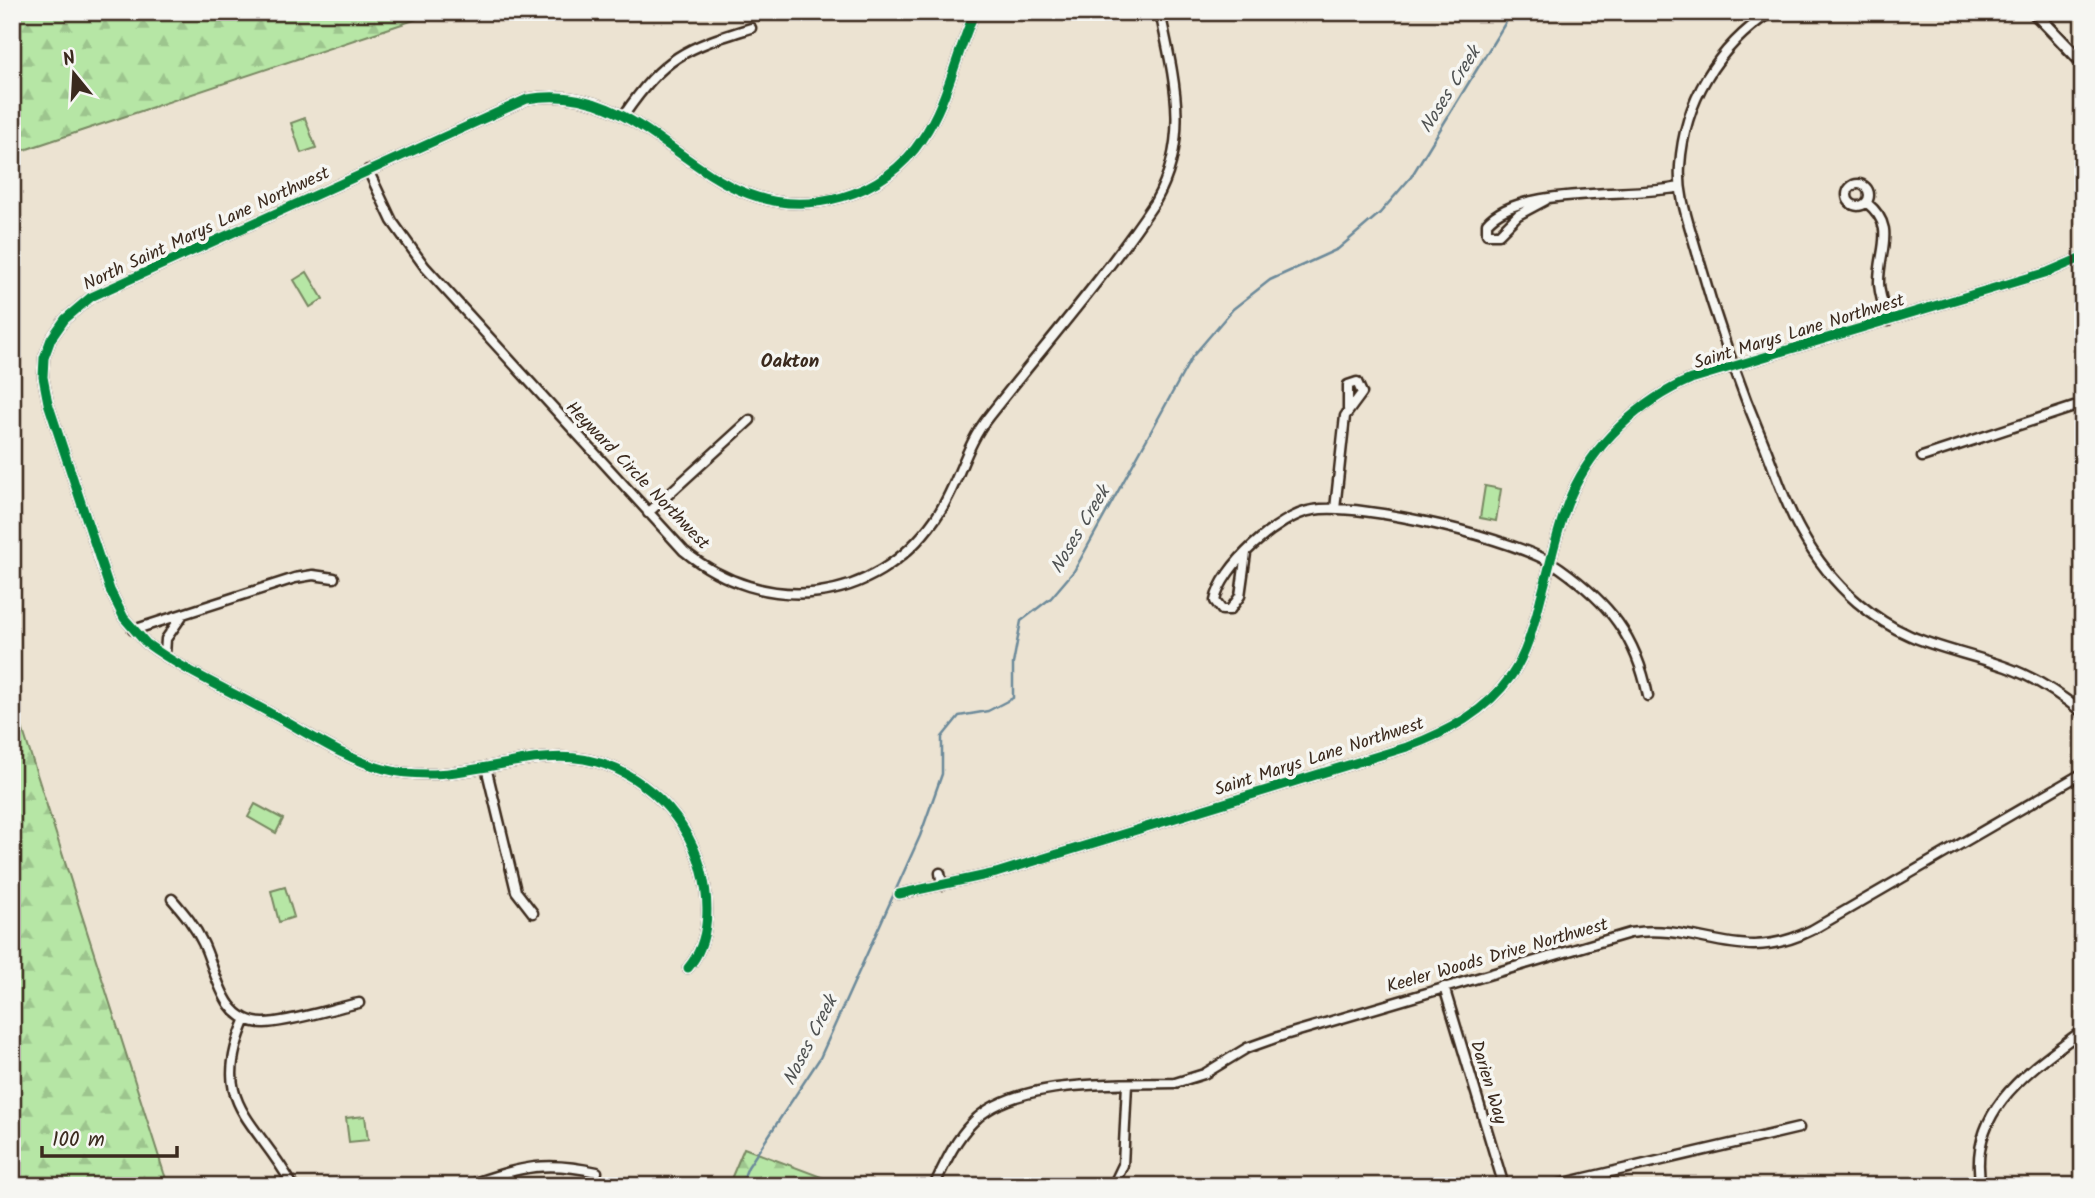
<svg xmlns="http://www.w3.org/2000/svg" width="2095" height="1198" viewBox="0 0 2095 1198" font-family="Kalam,sans-serif">
<style>
.forest{fill:url(#forest-firs);stroke:#788862;stroke-width:2}
.pitch{fill:#b6e6a5;stroke:#788862;stroke-width:2}
.lines{fill:none;stroke-linecap:round;stroke-linejoin:round}
.stream{stroke:#6c8a9a;stroke-width:2.5}
.street-casing{stroke:#3b2a1e;stroke-width:13}
.secondary-casing{stroke:#3b2a1e;stroke-width:16}
.street{stroke:#f6f6f2;stroke-width:8}
.secondary{stroke:#f6f6f2;stroke-width:10}
.cycleway-casing{stroke:#f6f6f2;stroke-width:13}
.cycleway{stroke:#00873e;stroke-width:9}
.labels{text-anchor:middle;stroke-width:7;stroke-linejoin:round;paint-order:stroke}
.street-label{font-size:18px;fill:#3b2a1e;stroke:#f6f6f2}
.water-label{font-size:19px;font-style:italic;fill:#4f5252;stroke:#f6f6f2}
.neighbourhood-label{font-size:19px;font-weight:bold;fill:#3b2a1e;stroke:#f6f6f2}
</style>
<defs>
<pattern id="forest-firs" width="22" height="20" patternUnits="userSpaceOnUse" patternTransform="scale(1.75)"><rect width="22" height="20" fill="#b6e6a5"/><path d="M5 1l3.5 6h-7zM16 11l3.5 6h-7z" fill="#9dc58e"/></pattern>
</defs>
<rect width="100%" height="100%" fill="#ece3d2"/>
<filter id="ink" filterUnits="userSpaceOnUse"><feTurbulence type="fractalNoise" baseFrequency=".0143" numOctaves="2"/><feDisplacementMap in="SourceGraphic" scale="14" xChannelSelector="R" yChannelSelector="G"/><feConvolveMatrix kernelMatrix="1 2 1 2 8 2 1 2 1" color-interpolation-filters="sRGB"/></filter>
<g filter="url(#ink)">
<path class="forest" d="M12,12h426l-426,142z
M12,696l152,477 5,13h-157z
M744,1148l101,38h-117z"/>
<path class="pitch" d="M305,118l11,30 -15,5 -10,-30z
M307,272l16,27 -13,8 -16,-27z
M1485,486l16,3 -5,32 -16,-3z
M255,804l28,15 -7,14 -28,-16z
M285,887l9,30 -15,5 -8,-31z
M365,1116l3,24 -19,2 -3,-24z"/>
<g class="lines">
<path class="stream" d="M740,1186l8,-19 72,-109 100,-222 22,-62v-37l17,-21 29,-5 25,-13v-34l8,-43 30,-23 23,-27 118,-214 41,-48 37,-29 68,-31 42,-36 31,-36 101,-165"/>
<g class="street-casing">
<path id="street" d="M1771,12c-54,35 -87,90 -91,154 -2,29 8,55 16,83 19,68 42,134 70,200 11,28 20,57 35,83 15,27 33,50 56,70 52,44 90,44 149,65 28,10 54,27 77,46
M624,115c40,-58 61,-67 127,-87
M368,170l24,51 33,46 259,284c81,66 190,55 251,-32 23,-32 29,-72 54,-103 55,-70 116,-139 166,-214 36,-63 19,-123 5,-190
M1847 195a11 11 0 1 1 22 0a11 11 0 1 1-22 0Z
M1546,200l-28,15 -19,19h-12v-11c32,-38 145,-25 193,-36
M1867,203c31,25 11,47 12,81 1,12 5,25 9,37
M1922,457l161,-53
M1335,509l10,-93 17,-23 -5,-11 -9,3v24
M648,513l102,-93
M1246,553l-6,43 -10,14h-8l-7,-9c6,-34 64,-86 98,-91 50,-8 206,29 247,58 49,35 76,68 88,128
M133,630l162,-52 18,-3 21,3
M165,655l1,-16 16,-23
M486,767l30,124 17,22
M940,873l2,12
M899,894l97,-21 411,-126c40,-15 79,-35 104,-71 16,-23 23,-52 30,-79 10,-34 16,-70 30,-102 22,-51 69,-94 120,-116l357,-107 35,-15
M172,899c12,14 23,27 31,44 14,29 19,80 61,80 23,0 70,-15 95,-20
M688,968c23,-27 22,-67 13,-100 -8,-29 -26,-56 -48,-75 -92,-79 -170,1 -269,-24 -40,-10 -77,-37 -114,-56 -41,-23 -86,-42 -124,-70l-22,-25 -14,-28 -62,-187 -5,-26 1,-19 7,-19 14,-20 26,-22 436,-198c129,-24 175,138 315,98 32,-9 62,-30 80,-58 26,-37 34,-86 53,-127
M1444,987l60,199
M246,1019c-38,85 9,98 47,167
M465,1186c53,-17 75,-27 132,-14
M934,1186c11,-23 21,-46 39,-64 42,-44 146,-38 202,-39l29,-9 43,-26 31,-11 352,-104c69,-11 109,34 182,-3l271,-157
M1113,1186l10,-21 4,-81
M1551,1186l248,-58
M1981,1186c-15,-76 50,-117 102,-156"/>
</g>
<g class="secondary-casing">
<path id="secondary" d="M2034,12l49,51"/>
</g>
<use href="#street" class="street"/>
<use href="#secondary" class="secondary"/>
<g class="cycleway-casing">
<path id="cycleway" d="M899,894l97,-21 411,-126c40,-15 79,-35 104,-71 16,-23 23,-52 30,-79 10,-34 16,-70 30,-102 22,-51 69,-94 120,-116l357,-107 35,-15
M688,968c23,-27 22,-67 13,-100 -8,-29 -26,-56 -48,-75 -92,-79 -170,1 -269,-24 -40,-10 -77,-37 -114,-56 -41,-23 -86,-42 -124,-70l-22,-25 -14,-28 -62,-187 -5,-26 1,-19 7,-19 14,-20 26,-22 436,-198c129,-24 175,138 315,98 32,-9 62,-30 80,-58 26,-37 34,-86 53,-127"/>
</g>
<use href="#cycleway" class="cycleway"/>
</g>
</g>
<g class="labels">
<g class="street-label">
<text transform="translate(206 228) rotate(-25)" y="6">North Saint Marys Lane Northwest</text>
<text transform="translate(1799 331) rotate(-17)" y="6">Saint Marys Lane Northwest</text>
<text transform="translate(638 475) rotate(46)" y="6">Heyward Circle Northwest</text>
<text transform="translate(1319 756) rotate(-18)" y="6">Saint Marys Lane Northwest</text>
<text transform="translate(1497 955) rotate(-16)" y="6">Keeler Woods Drive Northwest</text>
<text transform="translate(1489 1082) rotate(73)" y="6">Darien Way</text>
</g>
<g class="water-label">
<text transform="translate(1449 89) rotate(-58)" y="7">Noses Creek</text>
<text transform="translate(1079 529) rotate(-59)" y="7">Noses Creek</text>
<text transform="translate(809 1040) rotate(-63)" y="7">Noses Creek</text>
</g>
<g class="neighbourhood-label">
<text x="790" y="367">Oakton</text>
</g>
</g>
<rect width="2095" height="1198" fill="none" stroke="#f6f6f2" stroke-width="42"/>
<rect x="21" y="21" width="2053" height="1156" fill="none" stroke="#3b2a1e" stroke-width="2.5" filter="url(#ink)"/>
<g transform="translate(74 74) rotate(342)" stroke="#f6f6f2" stroke-width="5" paint-order="stroke">
<path d="M0-5L12 26L0 18L-12 26Z" fill="#3b2a1e"/>
<text y="-10" font-size="19" font-weight="bold" text-anchor="middle" fill="#3b2a1e">N</text>
</g>
<path d="M42 1146v10h135v-10" fill="none" stroke="#3b2a1e" stroke-width="3.5"/>
<text x="52" y="1146" font-size="21" fill="#3b2a1e" stroke="#f6f6f2" stroke-width="5" paint-order="stroke">100 m</text>
</svg>
